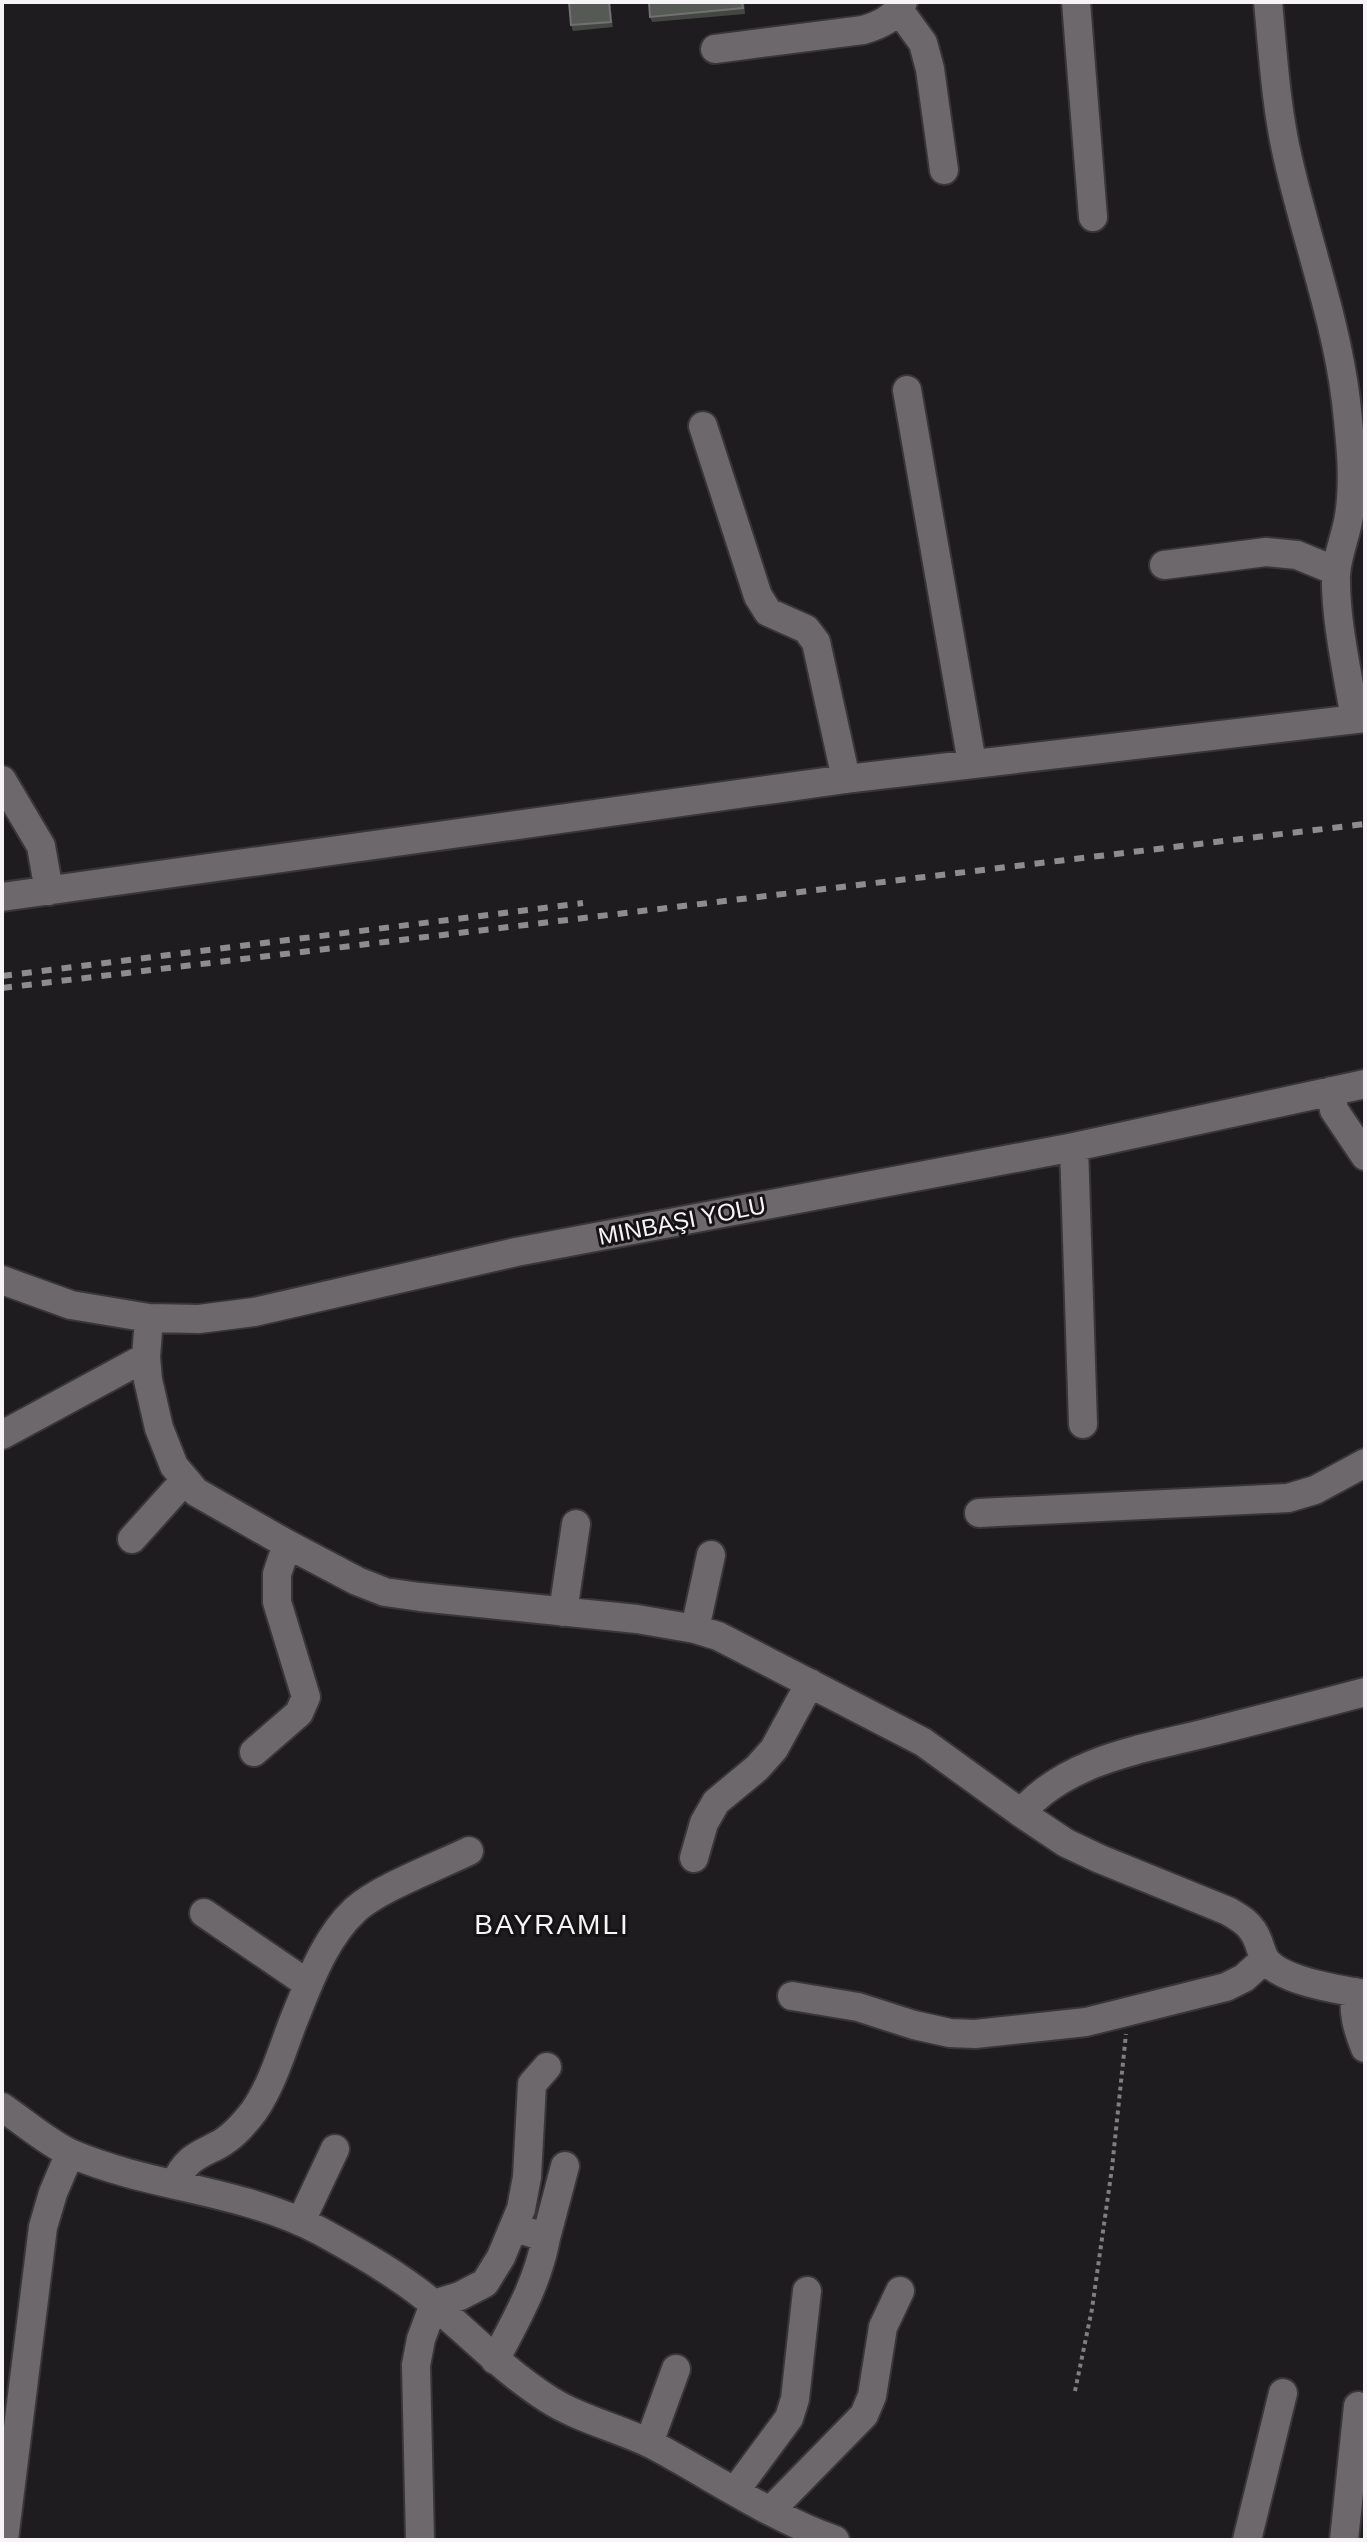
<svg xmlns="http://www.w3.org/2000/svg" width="1367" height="2542" viewBox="0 0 1367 2542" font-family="Helvetica,sans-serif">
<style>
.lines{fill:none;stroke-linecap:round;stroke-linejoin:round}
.minor-casing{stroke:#383638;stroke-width:32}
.path{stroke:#807e80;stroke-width:4;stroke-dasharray:4 4;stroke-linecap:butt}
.minor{stroke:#6c686b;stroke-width:28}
.rail{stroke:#8f8c8f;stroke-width:6;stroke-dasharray:10 10;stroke-linecap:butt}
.wall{fill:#444643}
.shaded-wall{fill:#2d2d2d}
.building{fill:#575957;stroke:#707170;stroke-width:2}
.labels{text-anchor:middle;stroke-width:6;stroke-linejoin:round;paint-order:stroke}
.street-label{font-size:24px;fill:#f6f4f6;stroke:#161315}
.quarter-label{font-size:28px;letter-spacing:2px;fill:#f6f4f6;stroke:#161315}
</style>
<rect width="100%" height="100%" fill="#1f1c1f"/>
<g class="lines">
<g class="minor-casing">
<path id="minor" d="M1076,2l17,215
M1268,2c5,52 8,106 20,157 18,80 48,160 58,242 4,38 9,77 3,115 -3,20 -12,39 -13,59 -1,45 12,100 19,144
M899,10l24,33 7,26 14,101
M715,49l148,-19c17,-5 32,-12 40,-28
M907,390l65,373
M703,426l55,170 10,16 38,17 10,13 30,137
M1164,565l102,-13 31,3 39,16
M2,780l39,66 8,45
M2,897l844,-118 519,-61
M1331,1091l3,19 31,46
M1074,1147l9,277
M2,1280l69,25 78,13 50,1 55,-7 262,-60 558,-105 291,-63
M149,1318l-3,39 2,23 11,48 15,38 22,26 91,52 70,37 28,11 35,5 217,22 58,10 23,7 205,106 98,71 45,30 34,16 128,52c14,8 24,14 30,30 2,5 4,13 7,18 15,22 75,31 100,35
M2,1435l144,-78
M979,1513l309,-15 27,-8 50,-27
M132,1539l53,-59
M563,1612l13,-88
M695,1629l16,-74
M254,1752l45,-39 7,-16 -29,-95v-28l10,-30
M1021,1813c46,-54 123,-64 189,-81 51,-13 103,-26 155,-40
M694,1858l10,-35 12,-21 41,-34 17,-19 36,-66
M204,1913l104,71
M1355,1992c-2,22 2,36 10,56
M792,1996l66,11 56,18 36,8 25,1 111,-12 140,-35 18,-9 21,-19
M2,2107c22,15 46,36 70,47 80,34 171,36 248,77 40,22 82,46 116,75 37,32 71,67 112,93 33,21 71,29 105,46 60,32 117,72 182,95
M174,2184c13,-26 21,-27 44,-39 15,-8 26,-21 36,-34 18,-26 28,-60 39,-89 16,-39 31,-83 62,-112 24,-22 83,-44 114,-59
M301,2221l34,-72
M546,2238l19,-72
M495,2360c21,-40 43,-78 51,-122l-32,-11
M649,2443l27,-74
M735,2491l54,-73 6,-19 12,-108
M770,2511l94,-96 8,-19 11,-69 17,-36
M4,2540l39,-313 10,-34 17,-40
M420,2540l-4,-175 5,-26 13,-35 26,-8 25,-13 16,-26 20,-48 6,-32 5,-93 15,-17
M1247,2540l36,-147
M1344,2540l14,-134"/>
</g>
<path class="path" d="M1075,2391l17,-82 20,-141 14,-134"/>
<use href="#minor" class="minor"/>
<path class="rail" d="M2,976l581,-73
M2,988l1363,-164"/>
</g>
<path class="wall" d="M610,2l3,25 -40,4 -2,-6z
M649,2h95l1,12 -93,8 -2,-5z"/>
<path class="shaded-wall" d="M609,2h1l3,25 -2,-5z"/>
<path class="building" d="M569,2h40l2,20 -40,3z
M649,2h93l1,6 -93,9z"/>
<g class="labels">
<g class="street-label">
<text transform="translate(682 1221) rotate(-11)" y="8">MINBAŞI YOLU</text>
</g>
<g class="quarter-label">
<text x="552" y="1934">BAYRAMLI</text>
</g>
</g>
<rect width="1367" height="2542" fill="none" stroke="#f6f4f6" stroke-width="8"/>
</svg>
